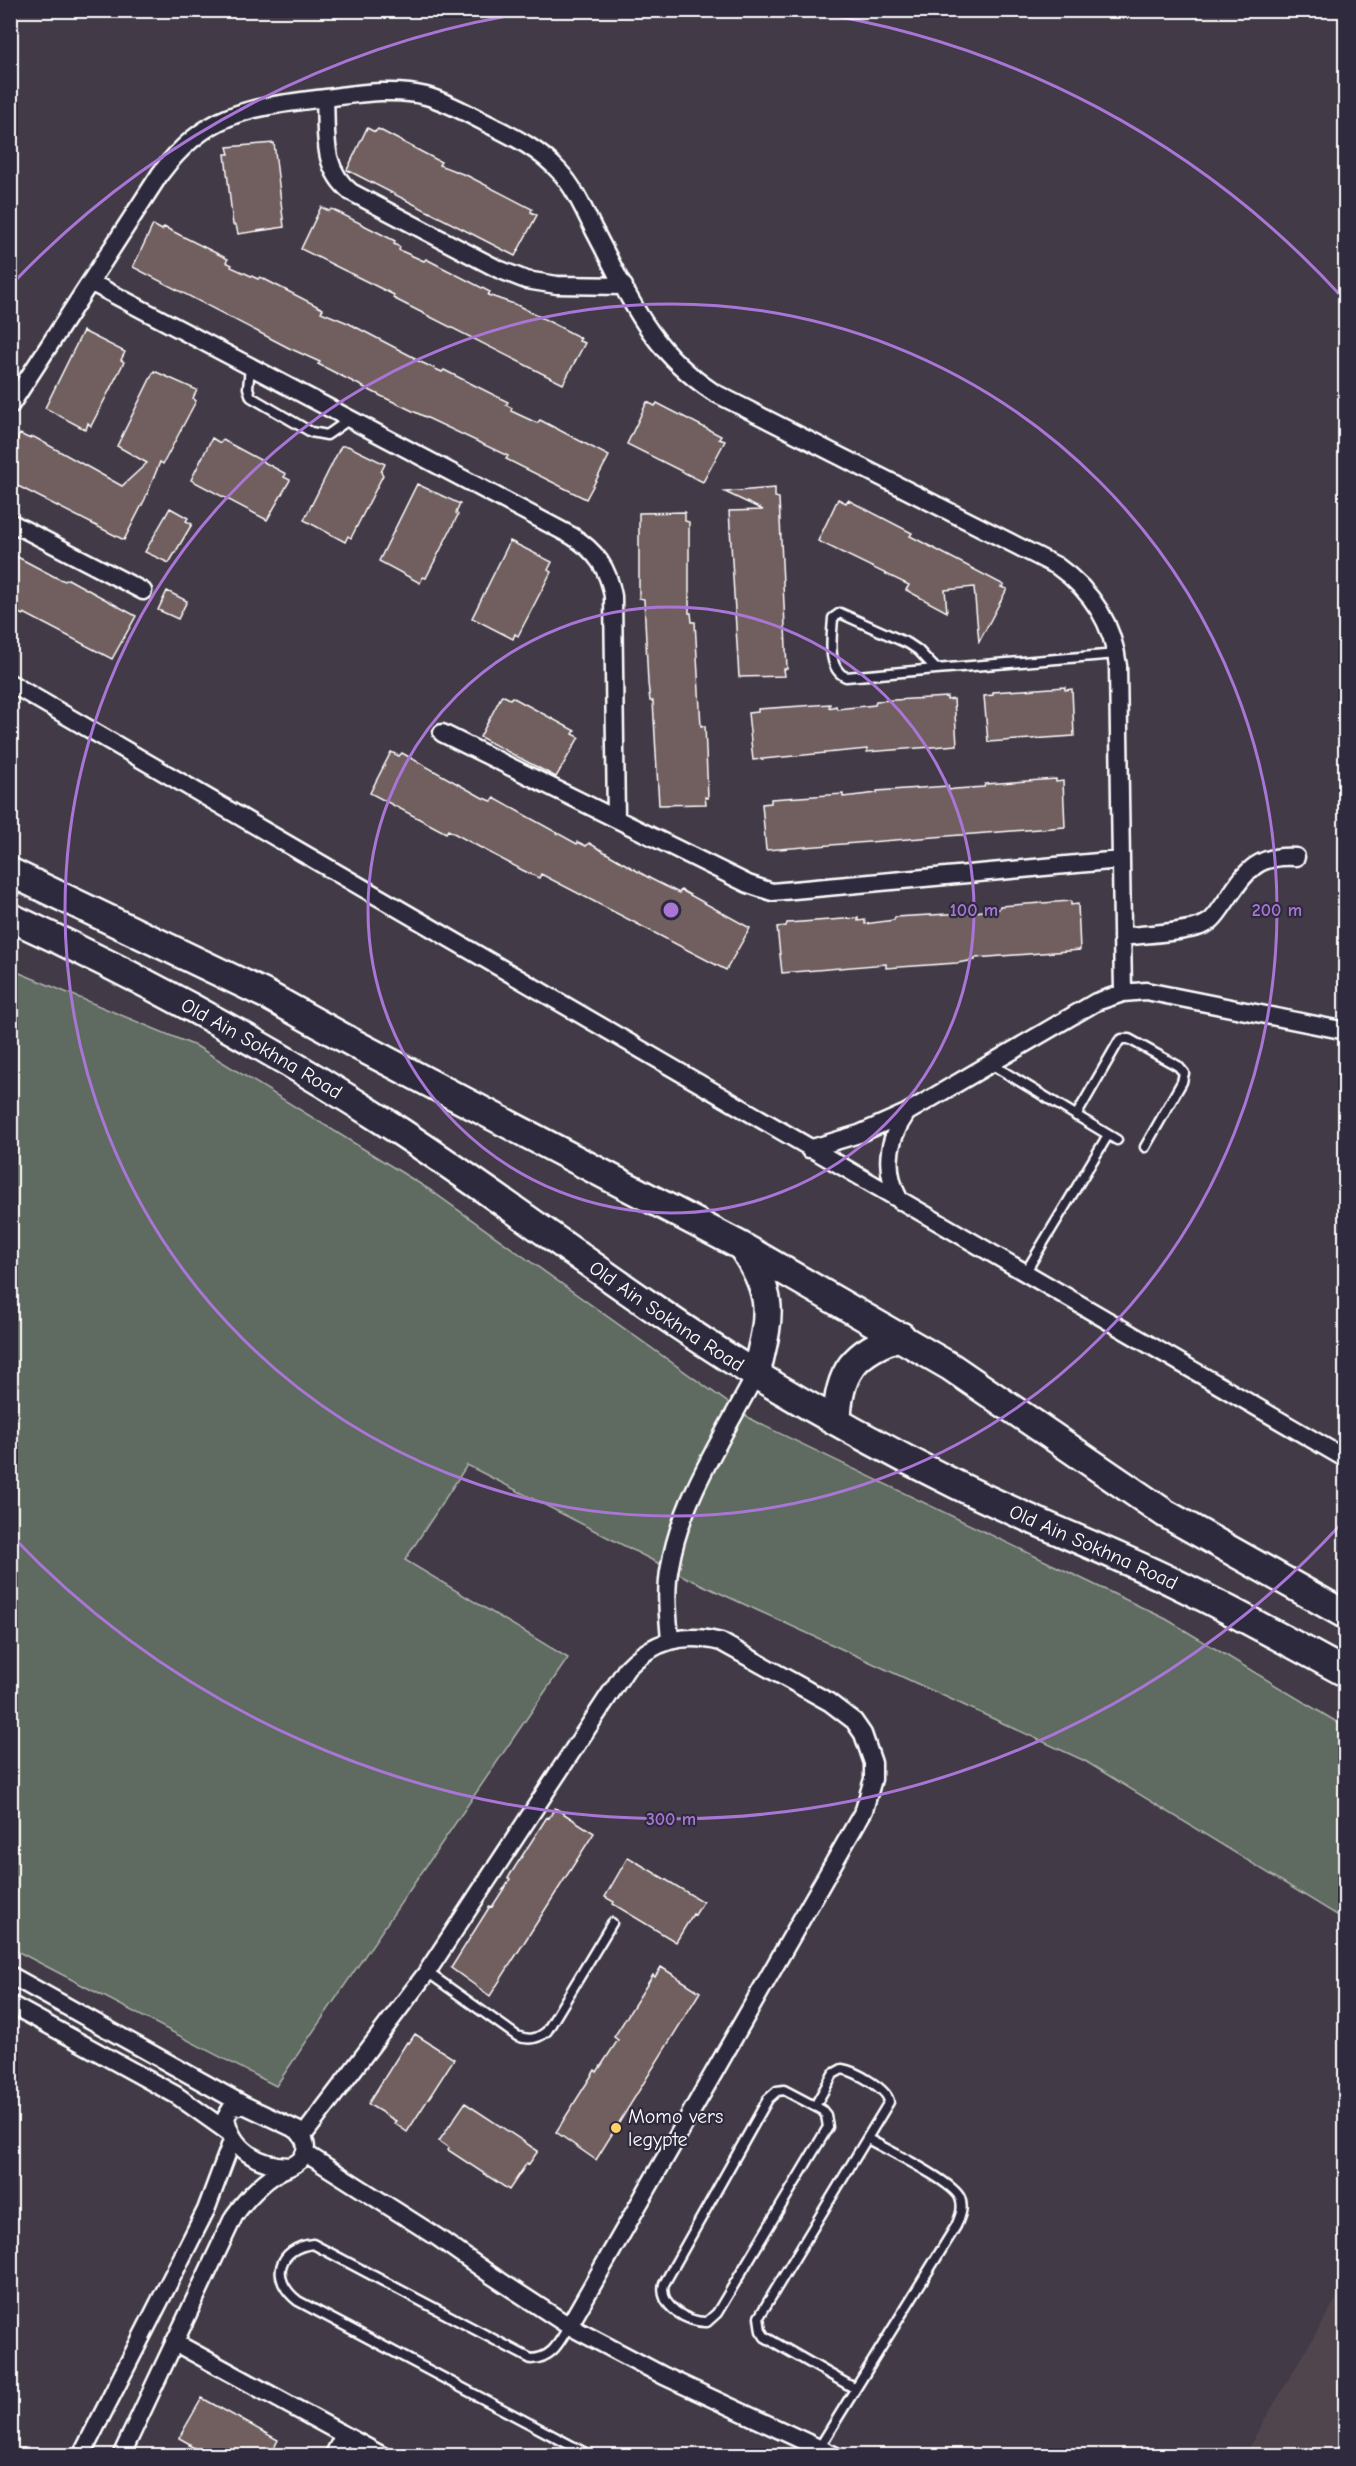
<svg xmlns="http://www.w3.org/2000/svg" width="1356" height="2466" viewBox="0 0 1356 2466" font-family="'Comic Neue',sans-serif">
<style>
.built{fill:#51454e}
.green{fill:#5f6b60;stroke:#afb5b0;stroke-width:1.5}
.building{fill:#715f5e;stroke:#fff;stroke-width:1.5}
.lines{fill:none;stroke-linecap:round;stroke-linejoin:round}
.lane-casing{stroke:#fff;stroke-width:13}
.street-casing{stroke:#fff;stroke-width:21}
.primary-casing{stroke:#fff;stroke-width:32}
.lane{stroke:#2f2a3d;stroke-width:8}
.street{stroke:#2f2a3d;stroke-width:16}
.primary{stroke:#2f2a3d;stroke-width:27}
.ring{fill:none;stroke:#a976d5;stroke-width:3}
.poi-dot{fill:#ffd166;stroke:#2f2a3d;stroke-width:2}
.labels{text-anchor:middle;stroke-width:4.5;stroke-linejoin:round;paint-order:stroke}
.street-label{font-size:20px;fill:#fff;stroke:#2f2a3d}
.poi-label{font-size:20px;fill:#fff;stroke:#2f2a3d;text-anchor:start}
.centre{fill:#a976d5;stroke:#2f2a3d;stroke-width:3}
.ring-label{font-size:18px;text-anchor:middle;font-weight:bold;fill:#a976d5;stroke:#2f2a3d;stroke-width:4.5;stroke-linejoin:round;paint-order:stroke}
</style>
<rect width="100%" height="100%" fill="#433a47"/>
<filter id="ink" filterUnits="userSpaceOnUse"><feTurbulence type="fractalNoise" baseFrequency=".0167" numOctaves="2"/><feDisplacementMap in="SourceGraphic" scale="12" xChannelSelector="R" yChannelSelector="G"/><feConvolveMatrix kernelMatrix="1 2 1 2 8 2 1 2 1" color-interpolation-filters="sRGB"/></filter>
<g filter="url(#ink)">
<path class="built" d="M1345,2284v171h-101z"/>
<path class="green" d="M10,969l188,78 232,143 324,231 412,198 179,108v193l-260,-159 -400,-184 -218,-112 -62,95 163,98 -292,428 -265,-138z"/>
<path class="building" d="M367,128l8,4 3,-3 63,33 -2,3 29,11 64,33 -1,3 6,3 -22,41 -168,-86z
M274,143l10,84 -46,7 -2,-9h-3l-8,-71h4l-2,-7z
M321,207l8,4 3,-2 63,32 -1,3 6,3 -1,3 25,11 2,-2 64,33 -2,3 29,10 64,33 -2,3 6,2 -22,41 -170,-86 1,-3 -93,-46z
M153,225l9,5 2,-3 64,32 -2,3 6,3 -1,2 27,12 2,-2 63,32 -2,3 27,11 67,35 -1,1 28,13 2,-2 64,32 -2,3 6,3 -1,3 26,12 3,-3 69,36 -23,43 -80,-40 2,-3 -127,-60 -63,-32 2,-2 -31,-14 -156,-81z
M83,331l42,21 -4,8 3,2 -33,64 -3,-3 -2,7 -41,-22z
M154,371l43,19 -4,8 3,3 -33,63 -3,-2 -15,37 -21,41 -114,-58v-30l10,-18 8,4 6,-1 88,49 25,-23 -30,-17z
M647,402l8,4 2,-3 64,33 -2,3 6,2 -22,41 -76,-38z
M212,438l8,5 3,-3 63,34 -2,3 6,3 -23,40 -76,-40z
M341,446h7l37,18 -4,8 2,3 -32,63 -3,-2 -3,6 -41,-22z
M417,484l43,20 -4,9 2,2 -32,63 -3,-1 -3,6 -41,-22z
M775,488v9l4,1 8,171h-3l1,7 -46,1 -10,-166 34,-1 -38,-18z
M838,499l8,4 2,-3 64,33 -2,3 6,3 88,46 -3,2 6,2 -28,53 -5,-55 -29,3 2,22 -41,-22 3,-5 -91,-44z
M170,508l18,10 -2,3 6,3 -23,39 -24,-11z
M685,512v9l4,1v91h2l1,9h3l6,104h4l3,72 -3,-1 1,7 -47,1 -6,-104h-3l-2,-18 -4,-84 -5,-1v-85z
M510,541l42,21 -4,8 3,2 -33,64 -3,-2 -2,5 -41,-21z
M10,553l47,25 8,3 3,-2 68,37 -24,43 -88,-46 -1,2 -13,-6z
M167,591l20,10 -9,18 -20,-9z
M1065,687v3l7,-1 2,47 -86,6 -4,-46 9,-1v-3z
M502,695l8,4 2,-2 63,34 -2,3 6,3 -23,40 -76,-40z
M947,697v3l7,-1 3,46 -90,7v-3l-114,11 -5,-47 10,-1v-3l72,-5 -1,4 7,-2 1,3 38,-4 1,-4z
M391,752l8,4 3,-3 81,45 9,3 2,-3 83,46 1,-2 8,4 3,-3 62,36 28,14 2,-3 69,38 -24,42 -185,-96 -2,4 -17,-8 -74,-40 -2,3 -76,-40z
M1056,779v3l7,-1 2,46 -299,23 -4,-46 9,-1v-4l72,-5v3l34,-4v-2l71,-5 1,4 6,-1 29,-2 1,-3z
M1071,901v4l7,-1 2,46 -105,8v2l-18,3 -71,5v-4l-104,9 -5,-46 9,-1 1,-3 71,-5v3l7,-1v4l29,-4 1,-3 71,-4 33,-4 1,-3z
M555,1808l39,25 -104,163 -39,-28 39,-62 2,1 18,-28 -2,-1 39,-61 2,1z
M628,1857l75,45 -8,13 -2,-1 -17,28 -63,-38 1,-2 -9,-5z
M661,1967l39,25 -104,168 -40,-28 39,-62 2,2 21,-32 -4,-3 39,-62 2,2z
M415,2034l39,25 -47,73 -13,-9 2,-2 -28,-17 39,-62 2,1z
M465,2103l73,48 -9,13 -2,-1 -18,27 -61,-40 1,-2 -10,-7z
M202,2398l76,42 -7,14 -8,-5 -4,7h-52l-18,-11 1,-1 -11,-6z"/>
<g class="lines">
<g class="lane-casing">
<path id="lane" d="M250,367l-2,21 3,9 60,35 16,3 23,-16
M840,613l69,31 9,6 18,19 -90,8c-20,-8 -14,-41 -13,-59z
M936,669l181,-15
M991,1064l126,76
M1076,1116l43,-75 3,-2h7l49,27 6,7 -2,9 -37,65
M1025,1273l83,-138
M427,1972l90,64c12,5 21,3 30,-5l65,-108
M784,2090l38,20 4,5 2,12 -111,186 -10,9c-19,1 -49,-16 -43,-38l104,-185 9,-8z
M815,2106l18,-32 9,-5c13,2 46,20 47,33l-130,215 2,14 4,6 89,51
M569,2326c-10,16 -16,32 -38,33l-218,-115c-35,4 -44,35 -15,57l293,155
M819,2448l137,-222c4,-9 8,-18 4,-28 -7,-17 -73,-48 -92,-59"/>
</g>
<g class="street-casing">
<path id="street" d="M325,98c2,36 -4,70 26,94l147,77 28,11 31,5 67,1
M90,282l482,254c24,15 36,32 41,60l3,222
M10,406l150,-232c45,-61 87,-66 157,-75 34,-4 75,-12 109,-3 22,6 42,18 62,28 26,13 51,25 71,47 16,17 25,39 35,59 35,66 54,119 119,162l344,174c35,25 56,57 61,100l5,327
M10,522l133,69
M10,683l1336,776
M442,733l306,151 24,8 348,-32
M1122,937c20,-3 72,-4 87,-15 6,-4 10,-11 15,-18 21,-30 30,-50 72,-47
M809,1149l50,-15 47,-21 190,-111 27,-9 23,-2 200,40
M900,1201c-16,-30 -14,-59 6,-87
M670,1640c-2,-25 -5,-49 0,-74 11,-67 55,-132 86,-192
M10,1975l234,130
M10,2004l166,91 55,39
M303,2136l124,-164 200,-304c27,-28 57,-36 94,-26l108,60 25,19 9,13 10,29v16l-9,31 -295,516
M305,2153l132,84 54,38 78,51 95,50 172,80
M174,2342l209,114
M81,2456l125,-246 27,-72
M121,2456l113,-240c12,-17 26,-32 43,-43 7,-5 19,-7 24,-14 9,-10 4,-21 -4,-29l-53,-25 -12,2 -6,10c5,32 33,49 64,49
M333,2456l11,-21"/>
</g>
<g class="primary-casing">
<g id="primary">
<path d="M10,872l255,122 90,50 386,202 210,121 215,147 180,101"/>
<path id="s1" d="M10,917c131,60 259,130 380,208 123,80 238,171 363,248 66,40 135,78 204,112 71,35 146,63 218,98 58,28 114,59 171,90"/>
<path d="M743,1248c34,51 26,70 13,126"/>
<path d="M837,1421c1,-49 17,-70 64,-85"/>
</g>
</g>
<use href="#lane" class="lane"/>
<use href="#street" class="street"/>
<use href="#primary" class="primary"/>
</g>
</g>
<g class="ring">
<circle cx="671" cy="910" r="303"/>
<circle cx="671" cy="910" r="606"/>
<path d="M1341 1524A909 909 0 0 1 12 1536M12 284A909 909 0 0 1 537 11M805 11A909 909 0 0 1 1341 296"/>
</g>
<circle class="poi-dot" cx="616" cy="2128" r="6"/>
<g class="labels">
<g class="street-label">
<text dy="7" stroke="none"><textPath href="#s1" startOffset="284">Old Ain Sokhna Road</textPath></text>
<text dy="7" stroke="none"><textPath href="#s1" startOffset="770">Old Ain Sokhna Road</textPath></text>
<text dy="7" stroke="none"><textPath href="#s1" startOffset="1256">Old Ain Sokhna Road</textPath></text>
</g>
<g class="poi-label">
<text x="628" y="2123">Momo vers<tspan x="628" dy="23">legypte</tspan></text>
</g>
</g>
<circle cx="671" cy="910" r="9" class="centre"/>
<g class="ring-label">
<text x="974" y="916">100 m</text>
<text x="1277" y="916">200 m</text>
<text x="671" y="1825">300 m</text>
</g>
<rect width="1356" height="2466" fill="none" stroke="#2f2a3d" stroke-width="36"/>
<rect x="18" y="18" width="1320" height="2430" fill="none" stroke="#fff" stroke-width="2" filter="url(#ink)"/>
</svg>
